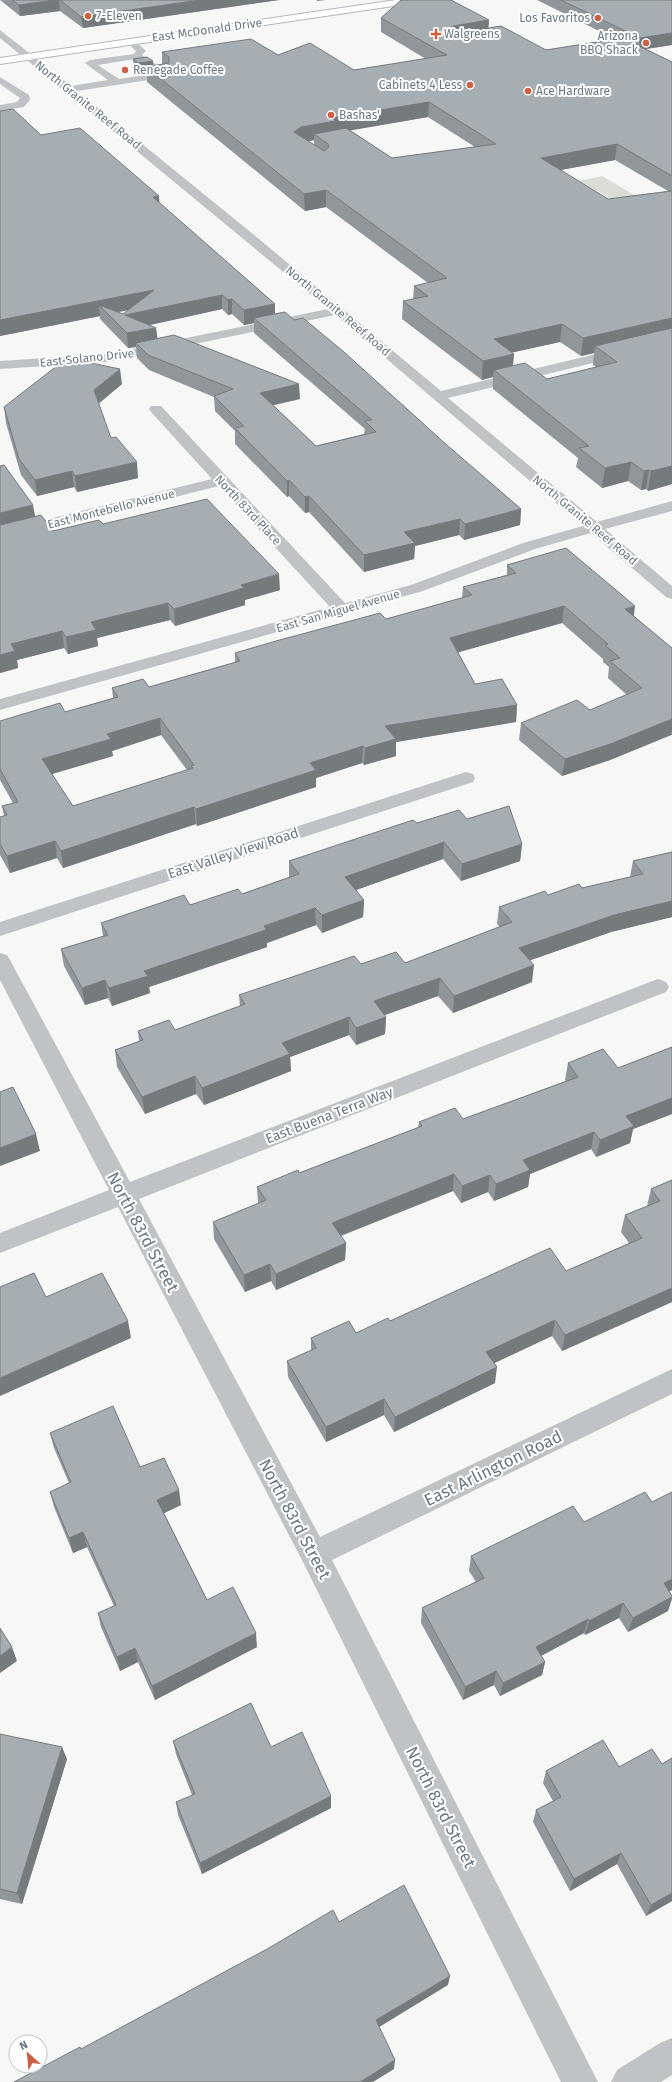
<svg xmlns="http://www.w3.org/2000/svg" width="672" height="2082" viewBox="0 0 672 2082" font-family="'Fira Sans',sans-serif">
<style>
.green{fill:#d9ddd6}
.lines{fill:none;stroke-linecap:round;stroke-linejoin:round}
.major-casing{stroke:#b3b7ba;stroke-width:2}
.minor{fill:#bfc3c6;fill-rule:evenodd}
.major{fill:#fff;fill-rule:evenodd}
.wall{fill:#90969a;fill-rule:evenodd}
.shaded-wall{fill:#757a7d}
.building{fill:#a7aeb3;stroke:#757a7d;fill-rule:evenodd}
.poi-dot{fill:#cc6040;stroke:#fff;stroke-width:1.5}
.labels{text-anchor:middle;stroke-width:4;stroke-linejoin:round;paint-order:stroke}
.far-poi-label{font-size:12px;fill:#6a7782;stroke:#fff;text-anchor:start}
.far-street-label{font-size:12px;fill:#6a7782;stroke:#fff}
.street-label{font-size:14px;fill:#6a7782;stroke:#fff}
.near-street-label{font-size:17px;fill:#6a7782;stroke:#fff}
</style>
<rect width="100%" height="100%" fill="#f7f7f5"/>
<path class="green" d="M602,176l34,20 -23,4 -34,-19z"/>
<g class="lines">
<g class="major-casing">
<path id="major" d="M396,0h22l-4,3 -414,61v-6z"/>
</g>
<path class="minor" d="M0,30l71,56 37,-6 -23,-17 5,-3 44,-6 2,-3 -10,-9 2,-2h6l12,11 -4,4 27,18v4h-6l-28,-18 -37,6 21,14 33,-5 5,3 -2,2 -78,12 182,148 182,152 231,-55v8l-224,54 149,124 75,-21v10l-67,18 67,57v13l-6,-2 -75,-64 -56,16 -112,42 -423,119v-11l330,-92 -111,-121 -219,55v-10l212,-52 -61,-67 -2,-3 2,-3h10l184,197 66,-18 112,-42 60,-17 -248,-211 -227,47 -108,7v-8l108,-7 220,-45 -328,-271z
M0,77l29,18 1,5 -6,7 -24,4v-6l17,-3 3,-4 -20,-14z
M466,772l7,2 2,4 -2,4 -473,154v-14z
M0,953l7,2 3,5 120,222 520,-200 8,-3 8,3 3,5 -3,5 -527,207 181,338 352,-168v25l-340,166 266,522h-37l-257,-518 -186,-357 -118,46v-20l109,-43 -109,-210z
M672,2038v37l-11,7h-50l6,-12 43,-27z"/>
<use href="#major" class="major"/>
</g>
<path class="wall" d="M0,0h279l-196,28 -23,-17 -40,5z
M537,0h135v45l-26,4 26,13v422l-24,7 -2,-2 -5,1 -13,-9 -26,7 -26,-21 2,-9 -85,-69v-12l-11,3 -80,-61 1,-18 10,-2 1,-13 14,-3 -102,-76 -21,4 -158,-129v-8l-8,1 -5,-4 -1,-12 20,7 9,-2v-12l116,3 76,15 72,-11 -45,-27v-14l108,2 -1,8 58,22 69,-11zM428,117l47,30 -83,11 -42,-28zM314,140v5l-5,-4zM615,160l53,31 -60,8 -48,-29zM560,342l21,14 13,-3 -1,12 3,2 -49,12 -34,-13 1,-12 -2,-2z
M41,135l118,61v7l116,101v10l19,6 154,126 73,63 -1,16 -56,15 -5,-5 -44,11 -1,13 -50,13 -55,-60 -4,1 -16,-17 -2,1 -52,-53v-13l-20,-20 -1,-14 -65,-27 -12,-12 -1,-11 -8,1 -28,-29v-3l-100,20zM222,309l6,6 4,-1 12,11 10,-2v10l111,96 -1,5 -48,12 -43,-41 27,-6 -143,-61 -1,-10 -6,-3zM128,310l-5,4 -6,-2z
M122,384l-24,19 13,35 27,40 -61,14 -3,-5 -37,9 -16,-21 -15,-52 -2,-16z
M35,517l18,14 50,-7 177,66 -35,10v5l-70,21 -5,-6 -73,18 1,8 -30,8 -4,-6 -47,12 1,8 -18,5z
M507,565l127,51 38,32v87h-1l-61,25 -48,16 -43,-36 2,-17 69,-13 37,-15 -19,-17 1,-11 -6,-5v-3l-41,-36 -104,29 17,32 42,21 -1,17 -120,20v14l-32,9 -2,-2 -46,15v9l-119,39 -1,-2 -133,44 -6,-10 -47,15 -10,-18v-38l4,-1 -2,-10 11,-3 -13,-23v-59l65,-9 48,-14 -1,-10 37,-1 86,-25v-9l151,-34 76,-21 1,-11 44,-12zM161,735l26,35 -114,36 -21,-32 61,-18 -1,-5z
M467,819l55,25 -2,17 -59,20 -18,-22 -87,31 8,10 -1,17 -41,16 -6,-8 -49,18v4l-118,40 1,6 -38,13 -4,-8 -23,7 -21,-39 -3,-17 42,-13 -2,-13 141,-29 47,-17v-16l128,-38z
M672,852v65l-61,15 -81,28 2,22 -79,31 -15,-17 -54,19 2,2 -1,17 -29,11 -7,-10 -59,22 1,14 -87,34 -8,-11 -51,20 -28,-47 -2,-17 24,-9 -1,-10 37,-1 65,-24 -1,-11 122,-31 44,-1 95,-36 -3,-3 2,-17 49,-12 34,-7 48,-11 3,-16z
M672,1047v67l-39,15 -3,14 -34,14 -5,-8 -61,25 -2,13 -34,14 -6,-9 -27,11 -8,-12 -112,45 5,7 -1,17 -69,30 -5,-9 -26,11 -31,-53 -1,-17 45,-18 -1,-17 42,-14 119,-45 1,-6 44,-3 103,-38 -1,-1 3,-17 50,5z
M672,1180v122l-110,49 -10,-15 -58,27 1,20 -101,49 -10,-17 -58,27 -38,-65 -1,-16 24,-11v-12l45,-5 34,-12 176,-50 63,-28 -8,-11 4,-17 22,-9 4,-17z
M50,1433l90,34 41,38 -17,8 43,87 50,47 -102,53 -17,-38 -18,9 -19,-44 -3,-14 16,-7 -27,-59 -14,6 -19,-46 -4,-15 19,-9 -15,-35z
M584,1522l85,70 -1,19 -40,21 -9,-14 -34,17 -1,-2 -43,23 4,6 -3,13 -42,21 -6,-11 -31,15 -42,-77 1,-15 54,-26 -7,-11 2,-15z
M0,1734l67,25 -45,145 -22,-5z
M173,1741l98,6 60,49v12l-129,66 -24,-59 -2,-13 16,-7 -16,-41z
M672,1758v143l-26,15 -29,-52 -47,27 -37,-69 3,-12 17,-9 -10,-18 3,-12 116,-7z"/>
<path class="shaded-wall" d="M55,0h4l1,11 -40,5 -1,-11z
M200,0h79l-196,28 -2,-11z
M317,0h8l-8,1z
M489,20l-1,14 -45,16v-14l10,-10z
M672,33v12l-33,5 1,-12z
M153,61l1,12 -8,-6 1,7 -8,1 -1,-12z
M429,102l-1,15 -92,16 -22,1v6l-13,3 -7,-11 7,-5 31,-9z
M617,144l-2,16 -76,14 2,-16z
M326,190v17l-21,4 -1,-17z
M159,196l1,14 -7,-13z
M154,290l1,15 -47,9 -9,-9 1,11 -100,20v-16z
M222,295v14l-95,21 -2,-15z
M232,299v15l-4,1v-15z
M275,304v14h-21v5l-10,2v-15z
M672,318v17l-77,11 -1,7 -13,3 2,-18z
M562,324l-2,18 -68,15 2,-18z
M156,328l2,14 -22,1v4l-8,1 -1,-15z
M514,354l-2,18 -18,-2 -1,7 -11,3 1,-19z
M120,369l2,15 -26,22 -2,-16z
M299,384l1,15 -39,9 -1,-15z
M137,462l1,16 -61,14 -2,-16z
M631,462l-3,19 -26,7 3,-20z
M672,466v18l-24,7 3,-20z
M649,470l-3,19 -5,1 3,-19z
M72,471l2,16 -37,9 -2,-16z
M289,480v16l-2,1v-16z
M309,496v16l-4,1v-16z
M33,505l3,16 -36,8v-16z
M521,509l-1,16 -56,15 1,-16z
M460,519l-1,16 -44,11 -1,13 -50,13v-17l40,-23z
M279,574l1,16 -35,10v5l-70,21 -1,-17 67,-24z
M168,603l2,17 -73,18 1,8 -30,8 -2,-17 25,-15z
M564,606l-2,17 -113,32 1,-17z
M635,606l-2,16 -8,-13z
M62,631l2,17 -47,12 1,8 -18,5v-18l11,-11z
M517,705l-1,17 -120,20v14l-32,9 1,-17 20,-22z
M160,718l1,17 -49,16 1,5 -68,20 -3,-17 65,-25z
M672,719v11l-1,5 -61,25 -48,16 3,-17z
M363,746l-1,17 -46,15v9l-119,39 -1,-17 114,-46z
M194,807l2,17 -133,44 -2,-17z
M55,841l2,17 -47,15 -3,-17z
M444,842l-1,17 -98,35v-17z
M522,844l-2,17 -59,20 1,-17z
M364,900l-1,17 -41,16v-18z
M672,901v16l-61,15 -94,33 2,-17 95,-33z
M315,908l1,17 -49,18v4l-118,40 1,6 -38,13 -3,-18 35,-17z
M534,965l-2,17 -79,31 1,-17z
M440,978l-2,18 -64,23v-18z
M105,980l3,18 -23,7 -3,-17z
M349,1017v18l-59,22 1,14 -87,34 -2,-17 80,-45z
M386,1017l-1,17 -29,11v-17z
M195,1076l1,18 -51,20 -3,-17z
M672,1098v16l-39,15 -3,14 -34,14 4,-17 26,-24z
M594,1132l-3,17 -61,25 -2,13 -34,14 2,-17 27,-24z
M36,1134l4,17 -40,15v-18z
M454,1174l-1,17 -121,48v-16z
M490,1175l-2,17 -27,11 1,-17z
M346,1243l-1,17 -69,30v-16z
M270,1264l1,17 -26,11 -1,-17z
M672,1288v14l-110,49 3,-16z
M555,1320l-3,16 -68,32 2,-16z
M128,1321l3,17 -131,58v-18z
M497,1367l-2,16 -101,49 1,-15z
M384,1399v16l-58,27v-15z
M179,1490l2,15 -21,10 -3,-15z
M83,1532l4,15 -14,6 -4,-15z
M672,1579v11l-13,7 5,-14z
M672,1597v2l-4,12 -40,21 5,-14z
M623,1603l-4,15 -34,17 4,-14z
M588,1619l-4,14 -51,27 3,-13z
M256,1633l1,14 -102,53 -3,-14z
M12,1647l5,14 -17,12v-17z
M135,1648l3,14 -18,9 -3,-14z
M545,1662l-3,13 -42,21 3,-13z
M496,1671l-2,14 -31,15 2,-13z
M62,1747l5,12 -45,145 -5,-11z
M331,1796v12l-129,66 -2,-11z
M621,1853l-4,11 -47,27 4,-12z
M672,1893v8l-26,15 5,-11z
M450,1976l-2,9 -72,44v-9z
M395,2060l-1,9 -21,13h-13z"/>
<path class="building" d="M12,0h43l-36,5z
M60,0h140l-119,17z
M401,0h50l38,20 -36,6 -10,10 6,4 11,-7 41,-7 45,24 76,-12 50,24v114l-55,-32 -76,14 67,41 64,-8v127l-89,20 -21,-14 -68,15 20,15 -31,7 -80,-60 25,-5 -14,-10 33,-8 -121,-88 -22,4 -158,-127 23,-4v-6l-7,-5 89,-13 27,16 32,-12 44,27 93,-15 -66,-37zM429,102l67,42 -104,14 -46,-30 -32,6 14,10 1,3 -5,4 -30,-19 7,-5 35,-6 -4,-3z
M561,0h111v33l-32,5z
M147,57l6,4 -15,2 -5,-4z
M13,109l28,26 39,-7 79,68 -6,1 122,107 -31,6 -12,-11 -4,1 -6,-5 -97,20 31,13 -29,5 -28,-28 24,9 31,-24 -154,30v-209z
M285,312l9,8 9,-2 41,34 104,94 73,63 -56,15 -5,-5 -56,13 11,11 -51,12 -55,-59 -4,1 -16,-17 -2,1 -52,-53 9,-2 -30,-30 19,-7 -85,-34 -12,-12 38,-8 125,49 -39,9 56,53 60,-14 -11,-11 7,-1 -118,-102z
M672,328v138l-21,5 -2,-1 -5,1 -13,-9 -26,6 -26,-20 10,-2 -95,-76 31,-7 22,16 70,-17 -22,-16z
M67,358l53,11 -26,21 17,48 5,-1 21,25 -62,14 -3,-5 -37,9 -16,-21 -15,-52z
M4,465l29,40 -33,8v-47z
M207,499l72,75 -38,11 3,3 -70,21 -6,-6 -77,19 5,8 -30,7 -4,-6 -51,13 4,7 -15,4v-130l41,-10 12,16 46,-11 4,4z
M566,548l69,58 -10,3 47,39v71l-59,24 -48,16 -44,-36 56,-23 13,10 52,-22 -32,-27 10,-3 -15,-13 3,-1 -44,-38 -114,32 25,46 27,-5 15,26 -132,21 11,13 -31,9 -2,-2 -53,17 6,7 -120,39 -2,-2 -133,44 -6,-10 -48,15 -7,-12v-27l7,-2 -5,-9 16,-4 -18,-33v-48l60,-18 5,9 53,-15 -6,-9 31,-9 6,8 91,-26 -5,-8 41,-12 104,-28 6,6 86,-24 -9,-8 53,-14 -9,-8zM160,718l34,47 -3,1 2,2 -120,38 -31,-47 69,-20 -4,-5z
M509,806l13,38 -60,20 -18,-22 -99,35 19,23 -42,15 -7,-7 -51,18 2,4 -122,41 4,5 -39,12 -4,-8 -23,8 -21,-39 47,-14 -7,-12 83,-28 6,10 48,-16 4,5 57,-20 -10,-13 124,-41 4,3 42,-13 8,9z
M672,852v49l-58,14 -95,33 15,17 -80,31 -14,-18 -66,23 12,16 -30,11 -7,-11 -67,26 8,11 -88,34 -7,-12 -53,21 -27,-47 28,-10 -5,-9 31,-11 6,10 70,-26 -6,-9 115,-39 7,8 35,-12 9,11 107,-41 -13,-15 46,-16 3,4 31,-11 3,4 61,-14 -10,-13z
M672,1047v51l-46,18 8,10 -34,14 -6,-8 -71,28 7,10 -34,14 -6,-9 -28,11 -8,-12 -122,49 14,20 -70,31 -6,-10 -26,11 -31,-53 53,-22 -9,-13 41,-17 1,3 123,-47 -3,-4 36,-14 8,11 115,-42 -10,-14 35,-14 15,19z
M13,1087l23,47 -36,14v-56z
M672,1180v108l-107,47 -10,-15 -69,32 11,15 -102,50 -11,-18 -58,28 -39,-66 29,-13 -5,-10 38,-17 7,12 32,-15 2,3 160,-73 16,23 76,-33 -17,-23 35,-14 -9,-12z
M34,1273l12,24 56,-24 26,48 -128,57v-91z
M113,1406l27,61 24,-9 15,32 -22,10 50,100 26,-13 23,46 -104,53 -17,-38 -18,9 -19,-44 18,-8 -33,-73 -14,6 -19,-46 21,-10 -21,-49z
M645,1492l7,10 20,-10v87l-8,4 8,13v1l-39,21 -10,-15 -34,18 -1,-2 -52,28 9,15 -42,21 -7,-12 -31,16 -43,-79 62,-30 -13,-22 102,-50 11,16z
M0,1628l12,19 -12,9z
M251,1703l20,44 31,-15 29,64 -131,67 -24,-61 19,-8 -22,-53z
M0,1734l62,13 -45,146 -17,-4z
M603,1740l16,27 33,-18 10,15 10,-6v135l-21,12 -30,-52 -47,26 -38,-69 25,-13 -15,-26z
M404,1885l46,91 -74,44 19,40 -35,22h-346l66,-35 1,2 188,-101 64,-38 6,12z"/>
<g class="poi-dot">
<circle cx="88" cy="16" r="4"/>
<circle cx="598" cy="18" r="4"/>
<path d="M434 28h4v4h4v4h-4v4h-4v-4h-4v-4h4z"/>
<circle cx="646" cy="43" r="4"/>
<circle cx="125" cy="70" r="4"/>
<circle cx="470" cy="85" r="4"/>
<circle cx="528" cy="91" r="4"/>
<circle cx="331" cy="115" r="4"/>
</g>
<g class="labels">
<g class="far-poi-label">
<text x="96" y="20">7-Eleven</text>
<text x="590" y="22" text-anchor="end">Los Favoritos</text>
<text x="444" y="38">Walgreens</text>
<text x="638" y="40" text-anchor="end">Arizona<tspan x="638" dy="14">BBQ Shack</tspan></text>
<text x="133" y="74">Renegade Coffee</text>
<text x="462" y="89" text-anchor="end">Cabinets 4 Less</text>
<text x="536" y="95">Ace Hardware</text>
<text x="339" y="119">Bashas'</text>
</g>
<g class="far-street-label">
<text transform="translate(207 30) rotate(-8)" y="4">East McDonald Drive</text>
<text transform="translate(88 105) rotate(39)" y="4">North Granite Reef Road</text>
<text transform="translate(338 311) rotate(40)" y="4">North Granite Reef Road</text>
<text transform="translate(87 358) rotate(-6)" y="4">East Solano Drive</text>
<text transform="translate(111 509) rotate(-14)" y="4">East Montebello Avenue</text>
<text transform="translate(248 510) rotate(47)" y="4">North 83rd Place</text>
<text transform="translate(585 520) rotate(40)" y="4">North Granite Reef Road</text>
<text transform="translate(338 611) rotate(-16)" y="4">East San Miguel Avenue</text>
</g>
<g class="street-label">
<text transform="translate(233 853) rotate(-18)" y="5">East Valley View Road</text>
<text transform="translate(329 1115) rotate(-21)" y="5">East Buena Terra Way</text>
</g>
<g class="near-street-label">
<text transform="translate(143 1232) rotate(62)" y="6">North 83rd Street</text>
<text transform="translate(493 1468) rotate(-26)" y="6">East Arlington Road</text>
<text transform="translate(295 1519) rotate(62)" y="6">North 83rd Street</text>
<text transform="translate(441 1807) rotate(63)" y="6">North 83rd Street</text>
</g>
</g>
<g transform="translate(28 2054) rotate(333)"><circle r="19" fill="#ffffff" stroke="#c3c9cd"/>
<path d="M0-3L7 15L0 10L-7 15Z" fill="#cc6040"/>
<text y="-6" font-size="11" font-weight="bold" text-anchor="middle" fill="#6a7782">N</text>
</g>
</svg>
